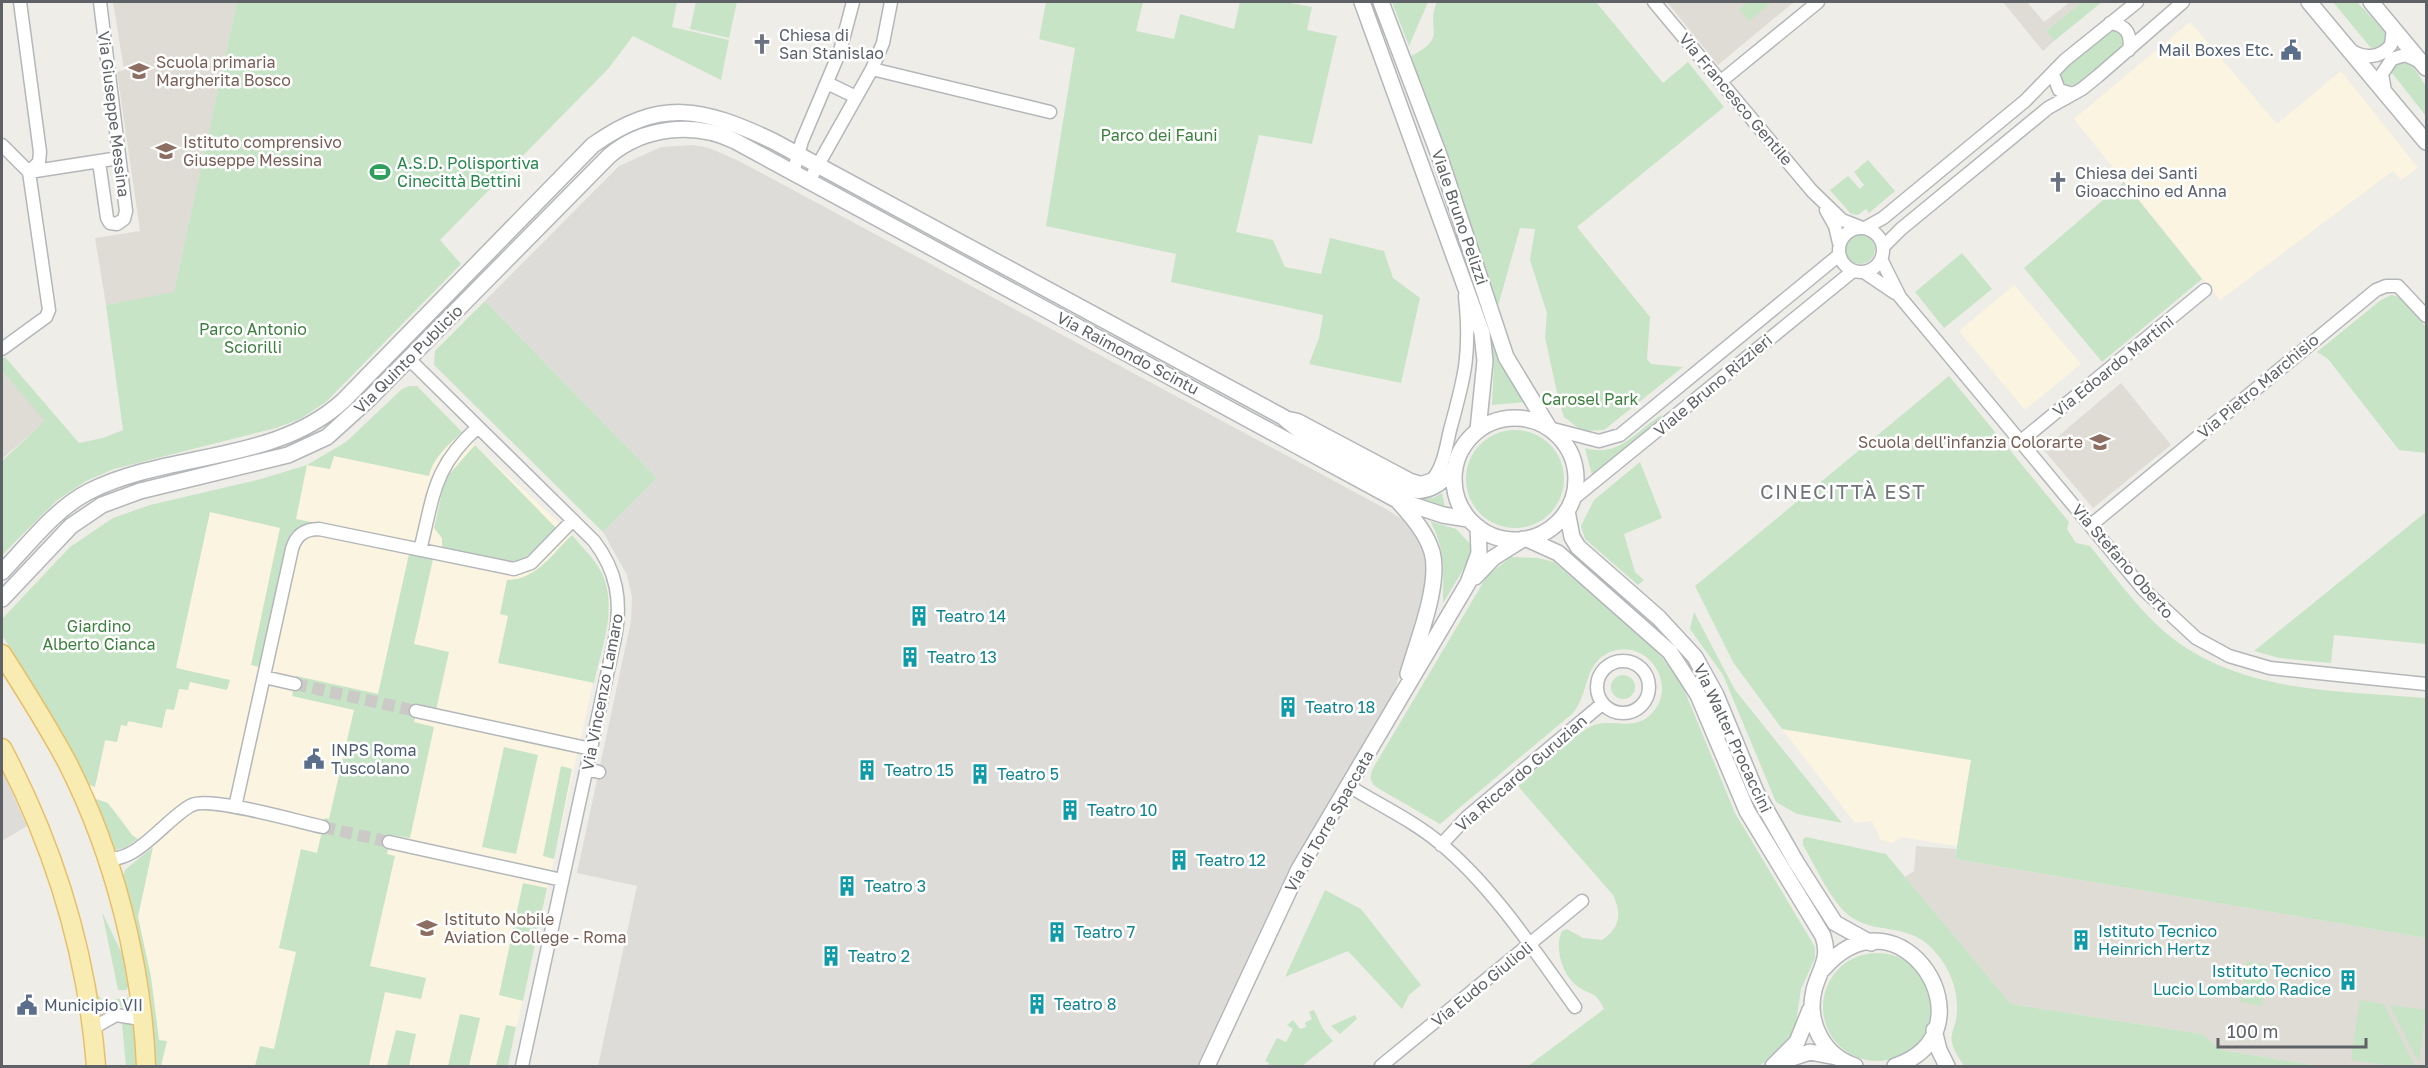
<svg xmlns="http://www.w3.org/2000/svg" width="2428" height="1068" viewBox="0 0 2428 1068" font-family="'Golos Text',sans-serif">
<style>
.commercial{fill:#fbf4e0}
.industrial{fill:#dedcd9}
.education{fill:#dfdcd5}
.green{fill:#c7e4c6}
.lines{fill:none;stroke-linecap:round;stroke-linejoin:round}
.minor-tunnel{stroke:#cbcac7;stroke-width:12;stroke-dasharray:12 6;stroke-linecap:butt}
.minor-casing{stroke:#b4b7ba;stroke-width:15}
.tertiary-casing{stroke:#b4b7ba;stroke-width:18}
.primary-casing{stroke:#e6c069;stroke-width:21}
.minor{stroke:#fff;stroke-width:12}
.tertiary{stroke:#fff;stroke-width:15}
.primary{stroke:#f9ecb3;stroke-width:18}
.labels{text-anchor:middle;stroke-width:5;stroke-linejoin:round;paint-order:stroke}
.worship-label{font-size:16px;fill:#5b616d;stroke:#fff;text-anchor:start}
.service-label{font-size:16px;fill:#4e5e75;stroke:#fff;text-anchor:start}
.education-label{font-size:16px;fill:#785e54;stroke:#fff;text-anchor:start}
.street-label{font-size:16px;fill:#5e6266;stroke:#fff}
.park-label{font-size:16px;fill:#3c803d;stroke:#fff}
.leisure-label{font-size:16px;fill:#27864d;stroke:#fff;text-anchor:start}
.culture-label{font-size:16px;fill:#0d838f;stroke:#fff;text-anchor:start}
.quarter-label{font-size:20px;letter-spacing:1.5px;fill:#707478;stroke:#fff}
</style>
<rect width="100%" height="100%" fill="#efede7"/>
<path class="commercial" d="M2190,22l87,102 64,-53 77,97 -17,12 -8,-9 -173,129 -146,-181z
M2014,285l67,79 -56,46 -66,-79z
M409,386h8l58,59 97,90 27,32 8,19 3,20 -102,460h-353l-31,-193 28,-26 -20,-12 -13,-19 -26,-18 -6,-14 8,3 11,-47 15,-15 45,-17 13,-20 11,-6 37,8 -51,-24 34,-155 70,16 27,-62 23,4 3,-13 69,-67z
M1782,729l189,31 -14,86 -55,-9 -10,6 -11,-3 -9,-19 -17,2z"/>
<path class="industrial" d="M693,145l16,3 30,13 647,348 17,11 15,18 8,17 1,26 -33,112 -107,180 -90,193h-599l39,-180 -60,-13 54,-252 1,-24 -5,-22 -24,-43 54,-54 -172,-177 134,-135 42,-19z
M2,770l25,56 -25,15z"/>
<path class="education" d="M113,2h124l-63,291 -68,12 -11,-67 45,-7 -23,-159 7,-2z
M1667,2h127l-76,63z
M2003,2h24l17,20 26,-20h12l-36,29 8,10 -11,10z
M2,371l44,50 -44,38z
M2121,383l50,62 -78,63 -50,-59z
M1916,846l40,3 -1,10 471,79v128h-107l-98,-16 -19,-16 -191,-30 -106,-127 9,-6z"/>
<path class="green" d="M237,2h440l-5,25 57,13 -8,40 -88,-44 -25,33 -168,171 21,24 -135,138 -26,17 -24,9 -162,41 -28,12 -30,20 -54,54v-94l43,-40 -43,-50v-12l3,-2 74,86 24,-5 20,-8 -17,-125 68,-13z
M696,2h41l-8,36 -39,-9z
M1046,2h97l-7,29 38,8 6,-25 54,15 6,-27h44l28,5 -5,23 30,6 -25,108 -53,-9 -23,97 37,8 12,27 36,7 9,-36 54,13 9,27 27,20 -19,85 -92,-19 10,-26 4,-23 -152,-33 5,-28 -130,-28 29,-178 -36,-9z
M1392,2h36l-19,44z
M1437,2h159l67,81 25,-21 36,45 -147,120 73,90 -3,42 4,5 32,3 -79,63 -22,1 -18,-14 -5,-15 -14,-65 2,-24 -17,-53 5,-31 -15,-1 -22,78 -87,-250c38,-19 14,-26 26,-54z
M1748,2h24l-23,19 -10,-12z
M2082,2h20l-48,39 -8,-10z
M2333,2h26l-1,1 29,31v8l-6,6h-10z
M2110,28l12,4 1,14 -46,39 -13,1 -5,-6v-10z
M2402,60l8,2 16,24v30l-34,-43 1,-9z
M1868,160l27,31 -26,22 -3,-4 -8,6 -7,-1 -21,-24 18,-14 12,13 4,-4 -10,-13z
M2124,182l78,97 -100,83 -78,-94z
M1845 249a15 15 0 1 1 30 0a15 15 0 1 1-30 0Z
M1962,253l30,36 -48,39 -29,-36z
M2391,295l9,2 26,30v126l-27,-3 -71,-91 -11,-7 64,-52z
M485,301l172,177 -54,54 -169,-167 1,-14z
M1481,305l3,1 16,54 27,42 -35,3 2,-43z
M1949,376l120,146 -2,7 9,14 14,3c22,27 43,56 68,80 74,68 175,64 268,72v240l-471,-79 16,-99 -189,-31 -49,-67 -38,-76z
M409,386h8l45,46c-14,14 -28,24 -33,44l-95,-20 -4,13 -23,-4 -11,54 21,4 -14,4 -43,140 -9,-2 29,-137 -70,-16 -34,156 54,12 -3,10 -37,-8 -2,8 -9,-1 -5,21 -8,-1 -4,19 -34,-7 -1,5 -6,-1 -4,17 -12,-2 -10,47 -8,-3 -40,-76 -45,-73v-16l68,-72 43,-29 37,-13 111,-26 46,-14 39,-23 56,-53z
M1661,415l1,3 -70,57 -7,-27c34,10 50,-16 76,-33z
M1466 479a49 49 0 1 1 98 0a49 49 0 1 1-98 0Z
M475,445l81,83 -33,32 -12,4 -69,-16v-10l-8,-10 11,-49z
M1640,462l22,56 -38,16 11,38 9,8 -6,5 -53,-46 -4,-13 13,-26z
M1442,493l3,14 -26,-4 -6,-4 20,-1z
M2426,512v132l-92,-9 -3,28 -52,-5 -25,-7z
M1430,521l26,8 16,17 -3,14 -26,43c0,-31 3,-54 -13,-82z
M572,535c8,10 20,21 27,33 21,35 3,78 -5,115l-96,-20 10,-47 -8,-2 7,-34c29,0 45,-26 65,-45z
M409,554l24,5 -19,85 35,8 -13,58 -18,-4 -4,16 20,5 -24,111 -19,-3 -4,19 8,2 -25,110 56,12 -5,21 -36,-7 -16,74h-114l5,-20 14,3 22,-97 -17,-4 22,-99 16,4 8,-35 4,1 25,-109 -62,-14 4,-20 82,18z
M1511,557l27,1 16,4 93,80 17,18 19,27 52,126 80,134v11l-14,31 -7,47 -5,9 -30,21h-231l76,-57c-9,-19 -13,-13 -27,-23 -15,-11 -23,-39 -15,-55l5,-2 16,9 19,2c18,-12 20,-26 11,-45l-95,-109c15,-13 61,-56 76,-61 21,-7 42,8 60,-14 24,-30 -10,-75 -46,-58 -25,12 -19,43 -36,61l-132,110 -64,-37c-8,-7 -6,-13 -1,-22l112,-189z
M1694,612l41,78 107,133 -45,-9 -21,-12 -53,-127 -33,-46z
M1611 687a12 12 0 1 1 24 0a12 12 0 1 1-24 0Z
M504,747l34,8 -22,99 -34,-7z
M561,766l11,3 -18,90 -11,-3z
M93,798l15,5 24,32 6,4 -14,9 -9,2z
M1806,837l80,17 125,150 191,30 19,16 98,16h-355c-4,-7 -11,-16 -12,-24 -2,-7 3,-15 4,-22 4,-22 -3,-44 -15,-61 -28,-40 -60,-22 -90,-42 -19,-13 -36,-52 -48,-72v-6z
M153,847l-15,70 13,60 8,63 8,1 -6,25h-5l-6,-71 -27,-118 2,-7z
M523,883l24,5 -24,113 -24,-6z
M1325,890l36,19 60,76 -12,10 -7,14 -54,-58 -63,26z
M102,912l24,50 4,24 -4,4h-8z
M1823 1007a54 54 0 1 1 108 0a54 54 0 1 1-108 0Z
M2247,961l22,5 -7,40 -22,-4z
M97,994l6,7 28,-4 1,12 -17,-3 -15,8z
M2360,1000l24,4 31,62h-23l-41,-6z
M2390,1005l36,5 -7,53z
M1314,1010l9,19 10,12 -31,25h-35l2,-3 -4,-2 12,-23 9,4 7,-13 -6,-4 6,-5 7,9 6,-2 -1,-4 7,-4 -3,-7z
M460,1014l20,4 -11,48h-21z
M1355,1015l2,4 -17,15 -9,-8z
M135,1022l4,44h-13l-4,-42z
M506,1025l10,2 -8,39h-12z
M396,1030l20,4 -7,32h-22z"/>
<g class="lines">
<path class="minor-tunnel" d="M295,684l121,27
M323,827l66,15"/>
<g class="minor-casing">
<path id="minor" d="M20,2l20,150 -1,10 -10,10
M1654,2l158,189 30,29 18,7
M2110,23c16,2 22,11 19,27
M2349,49c14,10 31,10 42,-4l2,-17
M872,69l178,43
M2053,74l6,16 14,4
M1720,82l98,-80
M827,83l29,14
M2385,91l-3,-17 10,-15 13,-4 16,7
M2,145l27,27 20,138 -3,7 -44,32
M99,162l8,56 3,5 7,1 7,-5 2,-8 -26,-209
M29,172l90,-14
M793,173l9,-32 38,-90 13,-49
M809,181l63,-112 11,-26 8,-41
M1826,210l9,16 4,17
M1839 250a22 22 0 1 1 44 0a22 22 0 1 1-44 0Z
M1865,228l18,-10 142,-117 40,-41 72,-58
M1883,247l18,-18 147,-121 34,-19 16,-13 85,-74
M1881,259l19,38 31,37 212,255 53,49 33,18 41,12 156,16
M1864,272l31,21
M409,359l185,182c23,30 28,60 21,97l-93,428
M1284,417l14,3 113,60 10,3 12,-4c11,-14 13,-32 17,-49 15,-54 21,-77 15,-134
M1549,428l50,13 21,-6 219,-180
M2021,441l184,-151
M1573,499l280,-228
M2091,525l285,-235 10,-4h12l28,30
M420,550c14,-55 13,-83 58,-123
M1597 687a26 26 0 1 1 52 0a26 26 0 1 1-52 0Z
M264,677l31,7
M416,711l175,38
M587,769l12,3
M1349,786c30,19 65,35 92,58 52,43 95,109 134,163
M235,807l57,-258c4,-14 13,-20 27,-20l195,40 17,-6 42,-43
M389,842l173,38
M1441,845l26,-28 135,-113
M105,857c28,11 63,-41 87,-52 18,-9 107,17 131,22
M93,1028l23,-13 25,4
M1381,1066l201,-165"/>
</g>
<g class="tertiary-casing">
<path id="tertiary" d="M1362,2l120,331 3,28 -7,69
M1381,2l58,153 67,202 43,71
M2309,2l117,140
M2371,2l55,66
M1454 479a61 61 0 1 1 122 0a61 61 0 1 1-122 0Z
M1399,502c13,15 27,30 33,50 9,32 -15,90 -24,122
M1567,511l5,26 6,10 81,71 36,39 21,38 40,97 40,70 39,61 36,20
M1527,539l31,14 112,99 28,43 49,116 76,125c8,23 -4,34 -9,54 -8,33 10,66 41,76
M2,572c27,-28 52,-62 86,-80 80,-41 186,-28 255,-91l250,-256c68,-48 110,-37 180,-4l510,276c32,29 84,53 123,71 21,8 36,-5 49,-21
M1475,577l18,-19 30,-19
M2,599l69,-73 31,-21 38,-14 148,-36 39,-18 43,-39 239,-242c34,-29 85,-35 126,-15l662,359 46,15 25,4
M1823,969c78,-90 174,63 72,97
M1934,1030l5,20 8,16
M1783,1061l27,-9 26,5
M1207,1066l92,-197 169,-286 11,-30 -1,-26
M1773,1066l24,-24 13,-32"/>
</g>
<g class="primary-casing">
<path id="primary" d="M2,654c23,36 46,72 66,110 46,91 74,200 78,302
M2,748c53,100 85,204 94,318"/>
</g>
<use href="#minor" class="minor"/>
<use href="#tertiary" class="tertiary"/>
<use href="#primary" class="primary"/>
</g>
<defs>
<g id="church-bare" transform="scale(1.62)"><path d="M-1.2-6h2.4v3.5h3.3v2.4h-3.3V6h-2.4V-.1h-3.3v-2.4h3.3Z" fill="#6b7280" stroke="#fff" stroke-width="2.5" paint-order="stroke"/></g>
<g id="civic-bare" transform="scale(1.62)"><path d="M-.6-6.5H3V-4.5H.6V-3L4-1V1h2V6H-6V1h2V-1L-.6-3ZM-1.2 2.5V6h2.4V2.5Z" fill="#5c6f8a" stroke="#fff" stroke-width="2.5" paint-order="stroke"/></g>
<g id="school-bare" transform="scale(1.62)"><path d="M0-5L7-2L0 1L-7-2ZM-4 1L0 2.5L4 1V4Q0 6-4 4Z" fill="#8d6e63" stroke="#fff" stroke-width="2.5" paint-order="stroke"/></g>
<g id="stadium-bare" transform="scale(1.62)"><path d="M0-5a6.5 5 0 1 0 0 10a6.5 5 0 1 0 0-10ZM-3.5-1.8h7v3.6h-7Z" fill="#2e9e5b" stroke="#fff" stroke-width="2.5" paint-order="stroke"/></g>
<g id="building-bare" transform="scale(1.62)"><path d="M-4-6H4V6H1V3H-1V6H-4ZM-2.5-4.3h1.7v1.8h-1.7ZM.8-4.3h1.7v1.8H.8ZM-2.5-1h1.7V.8h-1.7ZM.8-1h1.7V.8H.8Z" fill="#0f9aa8" stroke="#fff" stroke-width="2.5" paint-order="stroke"/></g>
<g id="university-bare" transform="scale(1.62)"><path d="M0-5L7-2L0 1L-7-2ZM-4 1L0 2.5L4 1V4Q0 6-4 4Z" fill="#8d6e63" stroke="#fff" stroke-width="2.5" paint-order="stroke"/></g>
</defs>
<g fill-rule="evenodd">
<use href="#church-bare" x="762" y="44"/>
<use href="#civic-bare" x="2291" y="50"/>
<use href="#school-bare" x="139" y="71"/>
<use href="#school-bare" x="166" y="151"/>
<use href="#stadium-bare" x="380" y="172"/>
<use href="#church-bare" x="2058" y="182"/>
<use href="#school-bare" x="2100" y="442"/>
<use href="#building-bare" x="919" y="616"/>
<use href="#building-bare" x="910" y="657"/>
<use href="#building-bare" x="1288" y="707"/>
<use href="#civic-bare" x="314" y="759"/>
<use href="#building-bare" x="867" y="770"/>
<use href="#building-bare" x="980" y="774"/>
<use href="#building-bare" x="1070" y="810"/>
<use href="#building-bare" x="1179" y="860"/>
<use href="#building-bare" x="847" y="886"/>
<use href="#university-bare" x="427" y="928"/>
<use href="#building-bare" x="1057" y="932"/>
<use href="#building-bare" x="2081" y="940"/>
<use href="#building-bare" x="831" y="956"/>
<use href="#building-bare" x="2348" y="980"/>
<use href="#building-bare" x="1037" y="1004"/>
<use href="#civic-bare" x="27" y="1005"/>
</g>
<g class="labels">
<g class="worship-label">
<text x="779" y="41">Chiesa di<tspan x="779" dy="18">San Stanislao</tspan></text>
<text x="2075" y="179">Chiesa dei Santi<tspan x="2075" dy="18">Gioacchino ed Anna</tspan></text>
</g>
<g class="service-label">
<text x="2274" y="56" text-anchor="end">Mail Boxes Etc.</text>
<text x="331" y="756">INPS Roma<tspan x="331" dy="18">Tuscolano</tspan></text>
<text x="44" y="1011">Municipio VII</text>
</g>
<g class="education-label">
<text x="156" y="68">Scuola primaria<tspan x="156" dy="18">Margherita Bosco</tspan></text>
<text x="183" y="148">Istituto comprensivo<tspan x="183" dy="18">Giuseppe Messina</tspan></text>
<text x="2083" y="448" text-anchor="end">Scuola dell'infanzia Colorarte</text>
<text x="444" y="925">Istituto Nobile<tspan x="444" dy="18">Aviation College - Roma</tspan></text>
</g>
<g class="street-label">
<text transform="translate(1736 99) rotate(50)" y="6">Via Francesco Gentile</text>
<text transform="translate(114 114) rotate(83)" y="6">Via Giuseppe Messina</text>
<text transform="translate(1460 217) rotate(71)" y="6">Viale Bruno Pelizzi</text>
<text transform="translate(1128 353) rotate(28)" y="6">Via Raimondo Scintu</text>
<text transform="translate(408 359) rotate(-45)" y="6">Via Quinto Publicio</text>
<text transform="translate(2113 366) rotate(-39)" y="6">Via Edoardo Martini</text>
<text transform="translate(1713 385) rotate(-40)" y="6">Viale Bruno Rizzieri</text>
<text transform="translate(2258 386) rotate(-40)" y="6">Via Pietro Marchisio</text>
<text transform="translate(2123 561) rotate(49)" y="6">Via Stefano Oberto</text>
<text transform="translate(602 692) rotate(-79)" y="6">Via Vincenzo Lamaro</text>
<text transform="translate(1733 738) rotate(65)" y="6">Via Walter Procaccini</text>
<text transform="translate(1521 773) rotate(-41)" y="6">Via Riccardo Guruzian</text>
<text transform="translate(1329 821) rotate(-60)" y="6">Via di Torre Spaccata</text>
<text transform="translate(1482 984) rotate(-39)" y="6">Via Eudo Giulioli</text>
</g>
<g class="park-label">
<text x="1159" y="141">Parco dei Fauni</text>
<text x="253" y="335">Parco Antonio<tspan x="253" dy="18">Sciorilli</tspan></text>
<text x="1590" y="405">Carosel Park</text>
<text x="99" y="632">Giardino<tspan x="99" dy="18">Alberto Cianca</tspan></text>
</g>
<g class="leisure-label">
<text x="397" y="169">A.S.D. Polisportiva<tspan x="397" dy="18">Cinecittà Bettini</tspan></text>
</g>
<g class="culture-label">
<text x="936" y="622">Teatro 14</text>
<text x="927" y="663">Teatro 13</text>
<text x="1305" y="713">Teatro 18</text>
<text x="884" y="776">Teatro 15</text>
<text x="997" y="780">Teatro 5</text>
<text x="1087" y="816">Teatro 10</text>
<text x="1196" y="866">Teatro 12</text>
<text x="864" y="892">Teatro 3</text>
<text x="2098" y="937">Istituto Tecnico<tspan x="2098" dy="18">Heinrich Hertz</tspan></text>
<text x="1074" y="938">Teatro 7</text>
<text x="848" y="962">Teatro 2</text>
<text x="2331" y="977" text-anchor="end">Istituto Tecnico<tspan x="2331" dy="18">Lucio Lombardo Radice</tspan></text>
<text x="1054" y="1010">Teatro 8</text>
</g>
<g class="quarter-label">
<text x="1843" y="499">CINECITTÀ EST</text>
</g>
</g>
<rect width="2428" height="1068" fill="none" stroke="#5e6266" stroke-width="6"/>
<path d="M2218 1038v9h148v-9" fill="none" stroke="#5e6266" stroke-width="3"/>
<text x="2227" y="1038" font-size="18" fill="#5e6266" stroke="#ffffff" stroke-width="4.5" paint-order="stroke">100 m</text>
</svg>
